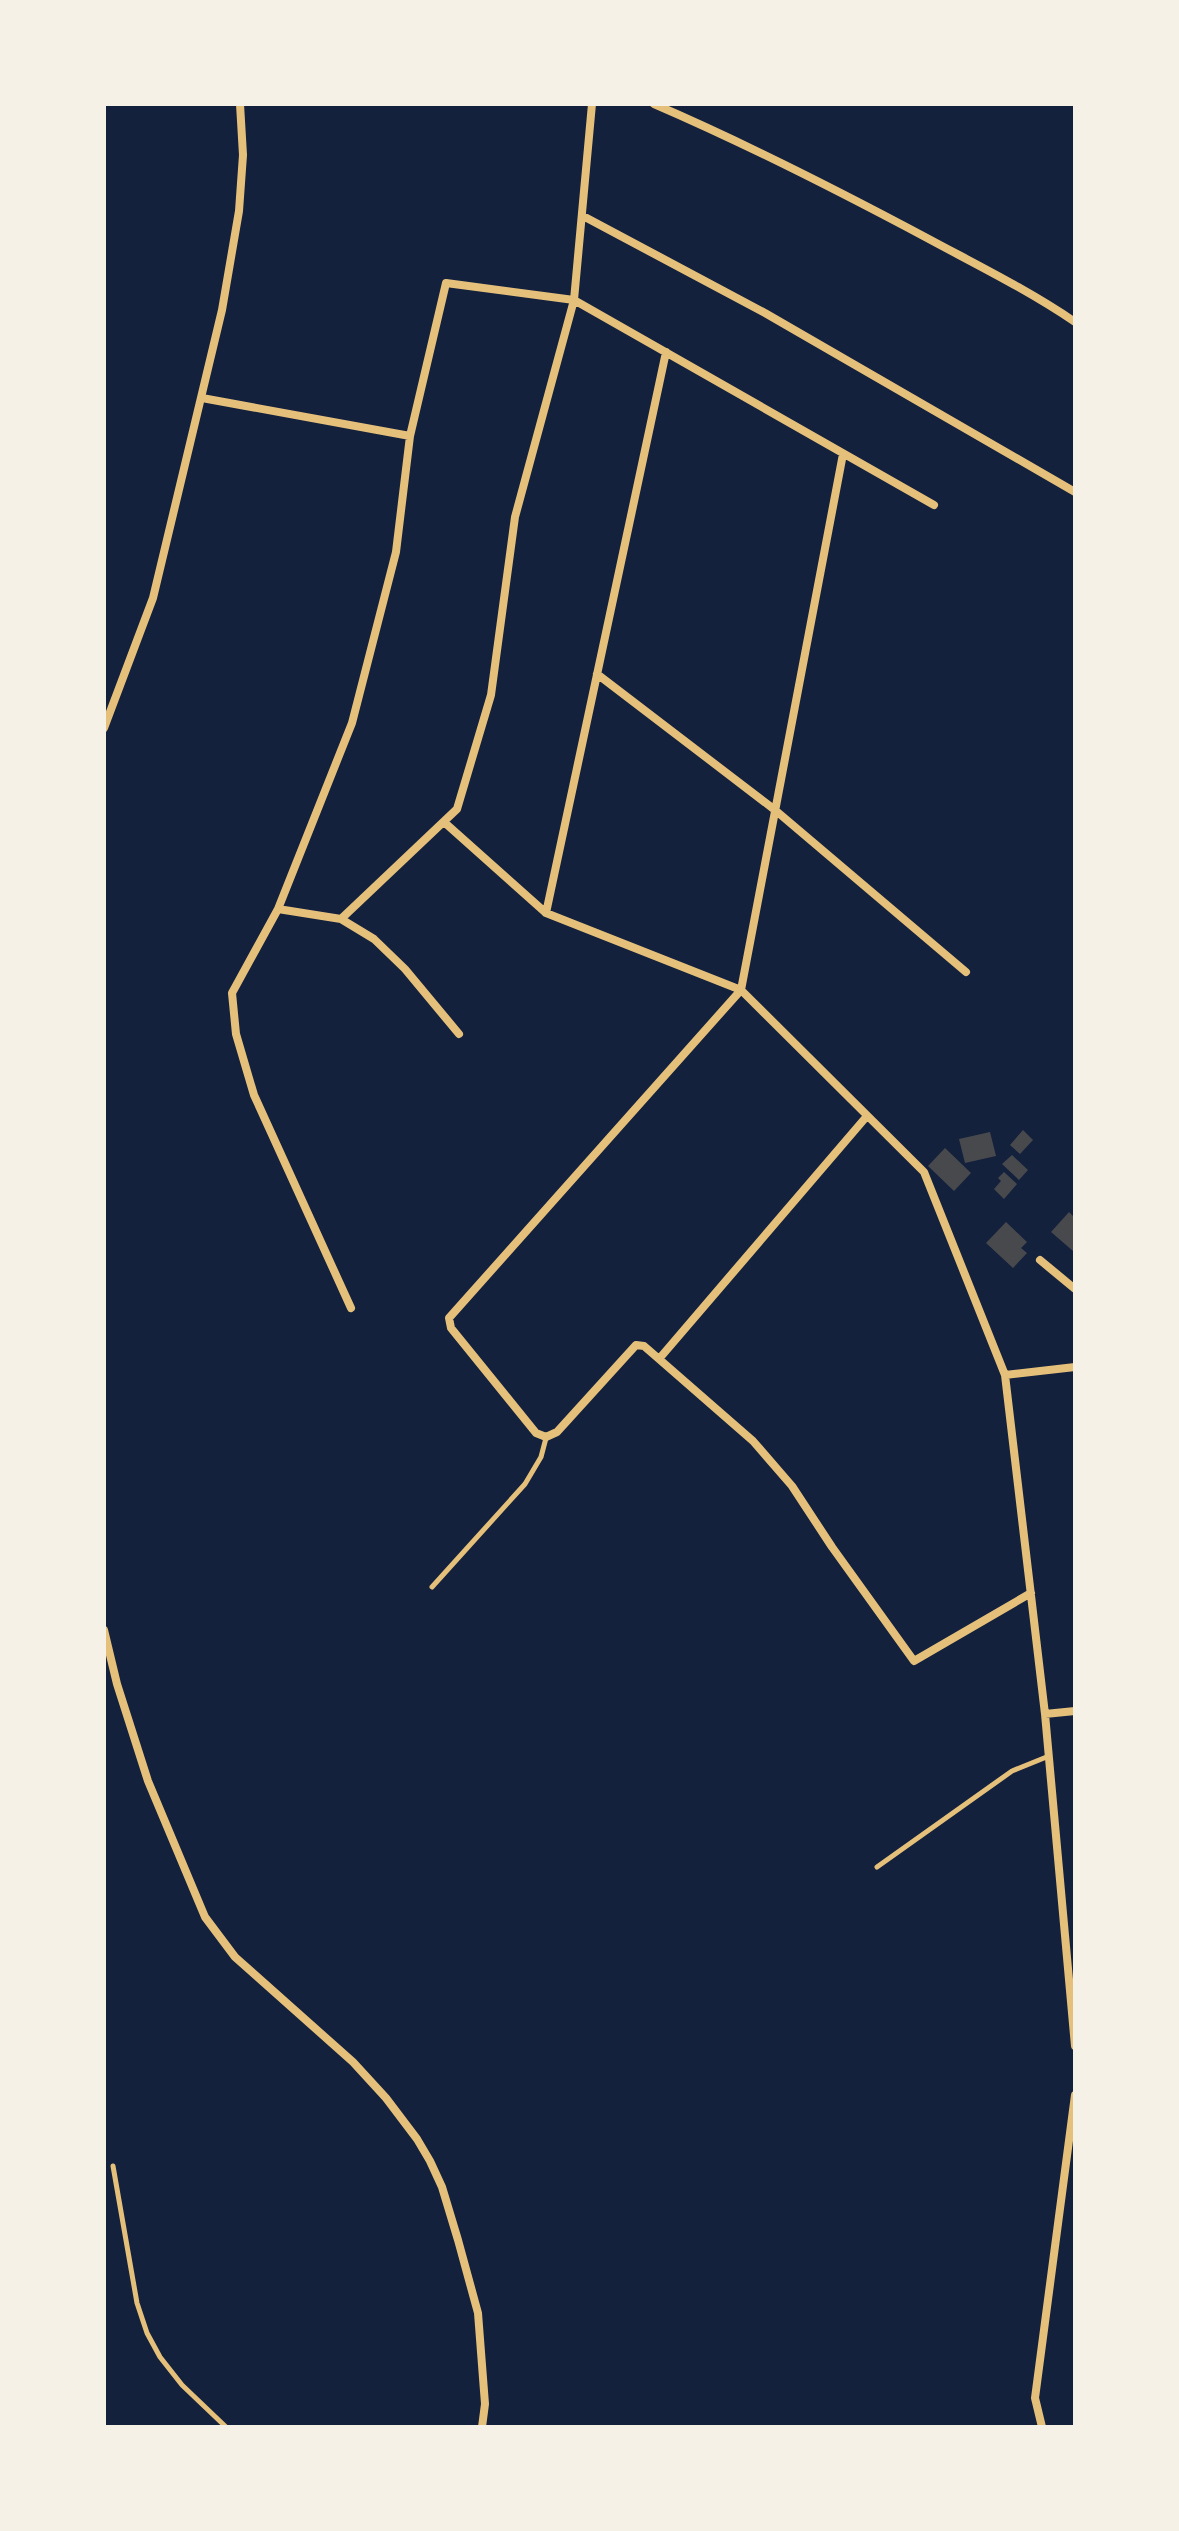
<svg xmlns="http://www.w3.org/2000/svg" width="1179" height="2531" viewBox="0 0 1179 2531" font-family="Merriweather,serif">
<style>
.building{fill:#48494c}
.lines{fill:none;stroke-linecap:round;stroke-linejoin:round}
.service{stroke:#e5c07b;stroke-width:5}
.minor{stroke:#e5c07b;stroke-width:8}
</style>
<rect width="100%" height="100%" fill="#14213d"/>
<path class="building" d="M1023,1130l10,10 -13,14 -10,-9z
M990,1132l6,24 -31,7 -6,-24z
M945,1148l26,25 -17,18 -26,-25z
M1012,1155l16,15 -9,10 -17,-16z
M1004,1172l13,12 -13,15 -10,-10 7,-8 -3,-3z
M1069,1212l6,6v31l-2,2 -22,-19z
M1006,1222l21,20 -6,6 6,5 -14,15 -27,-25z"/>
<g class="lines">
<path class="service" d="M432,1587l93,-103 16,-27 5,-19
M877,1867l135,-96 37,-15
M113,2166l24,137 10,30 13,24 22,28 44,42"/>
<path class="minor" d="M654,104c93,40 183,86 273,134 50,27 101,52 148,84
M583,216l182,97 310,179
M202,398l208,38
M597,674l178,136 191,162
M104,728l49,-130 69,-288 17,-99 4,-56 -3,-51
M444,822l102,91 195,77 183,182 81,203 40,339 30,332
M278,909l63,10 116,-110 34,-114 24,-178 59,-217 18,-196
M546,913l120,-561
M341,919l33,20 31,30 54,65
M867,1116l-208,243 94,82 39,45 40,61 82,114 117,-68
M1040,1260l35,29
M351,1308l-97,-213 -18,-61 -4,-41 46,-84 74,-186 44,-171 14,-116 36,-153 128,17 360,205
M659,1359l-15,-13 -8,-1 -79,87 -11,5 -10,-4 -85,-105 -2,-10 292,-328 102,-536
M1005,1375l70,-8
M104,1630l13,54 31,97 57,136 30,40 118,105 33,36 31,41 13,22 12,26 16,53 20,73 7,91 -3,23
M1045,1714l30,-3
M1042,2427l-7,-29 40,-303"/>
</g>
<rect width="1179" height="2531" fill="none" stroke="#f6f1e7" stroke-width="212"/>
</svg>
